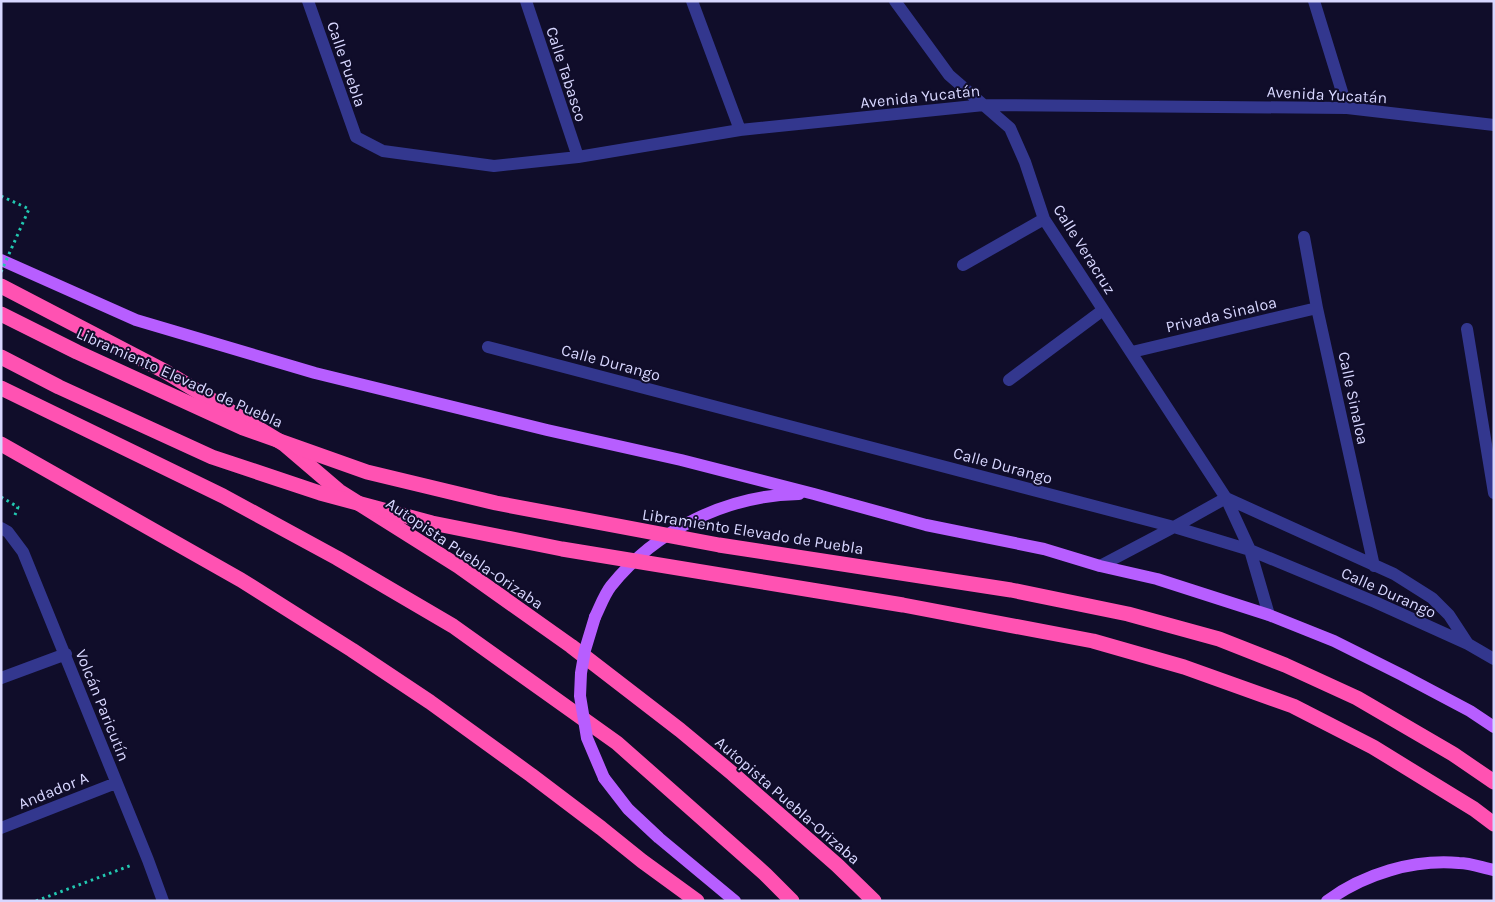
<svg xmlns="http://www.w3.org/2000/svg" width="1495" height="902" viewBox="0 0 1495 902" font-family="Karla,sans-serif">
<style>
.lines{fill:none;stroke-linecap:round;stroke-linejoin:round}
.path{stroke:#22c8b1;stroke-width:3;stroke-dasharray:2.5 4;stroke-linecap:butt}
.minor{stroke:#33378e;stroke-width:12}
.primary{stroke:#b75eff;stroke-width:12}
.motorway{stroke:#ff52b2;stroke-width:15}
.path-bridge{stroke:#22c8b1;stroke-width:3;stroke-dasharray:2.5 4;stroke-linecap:butt}
.primary-bridge{stroke:#b75eff;stroke-width:12}
.motorway-bridge{stroke:#ff52b2;stroke-width:15}
.labels{text-anchor:middle;stroke-width:4;stroke-linejoin:round;paint-order:stroke}
.street-label{font-size:16px;fill:#d8d7ff;stroke:#100d2a}
</style>
<rect width="100%" height="100%" fill="#100d2a"/>
<g class="lines">
<path class="path" d="M1,196l28,13
M1,497l17,10 -3,8
M36,901l96,-36"/>
<path class="minor" d="M308,1l48,136 27,14 111,15 84,-9 162,-27 244,-25 363,3 147,17
M526,1l52,156
M692,1l48,129
M895,1l54,74 61,53 15,34 19,57 182,279 24,52 19,65
M1314,1l33,107
M1304,237l13,71 57,258
M963,265l81,-46
M1467,329l27,164
M488,347l686,180 76,23 125,52 93,42 26,15
M1132,352l185,-44
M1009,380l94,-70
M1226,498l168,76 38,24 17,17 19,29
M1,528l7,4 15,20 125,308 15,41
M1100,566l74,-39 52,-29
M1,678l65,-24
M1,828l115,-45"/>
<path class="primary" d="M1,260l135,60 179,53 232,57 134,30 133,34 112,31 118,24 56,17 57,13 112,36 65,26 68,34 68,36 24,16
M595,617c5,-10 9,-22 16,-31 45,-56 116,-91 188,-92
M604,778l24,31 31,29 76,63
M1327,901c37,-27 86,-42 132,-38 12,0 24,5 35,7"/>
<path class="motorway" d="M1,286l165,86 118,72 55,47 119,75 113,80 109,84 53,44 104,91 37,36
M1,388l222,108 114,62 116,68 164,117 148,131 27,27
M1,444l240,136 111,70 78,52 101,73 70,53 41,33 55,40"/>
<path class="path-bridge" d="M1,272l28,-63"/>
<path class="primary-bridge" d="M595,617l-10,33 -4,23 -1,23 7,42 17,40"/>
<path class="motorway-bridge" d="M1,314l76,38 166,76 124,44 129,31 223,42 292,45 117,24 91,25 66,26 72,33 96,56 41,28
M1,357l58,30 153,70 108,36 112,30 130,26 341,56 190,36 91,26 109,39 80,41 101,62 20,15"/>
</g>
<g class="labels">
<g class="street-label">
<text transform="translate(347 64) rotate(71)" y="6">Calle Puebla</text>
<text transform="translate(567 74) rotate(72)" y="6">Calle Tabasco</text>
<text transform="translate(1327 94) rotate(3)" y="6">Avenida Yucatán</text>
<text transform="translate(920 96) rotate(-6)" y="6">Avenida Yucatán</text>
<text transform="translate(1085 249) rotate(58)" y="6">Calle Veracruz</text>
<text transform="translate(1221 314) rotate(-13)" y="6">Privada Sinaloa</text>
<text transform="translate(611 362) rotate(15)" y="6">Calle Durango</text>
<text transform="translate(180 377) rotate(24)" y="6">Libramiento Elevado de Puebla</text>
<text transform="translate(1354 398) rotate(78)" y="6">Calle Sinaloa</text>
<text transform="translate(1003 465) rotate(15)" y="6">Calle Durango</text>
<text transform="translate(753 531) rotate(9)" y="6">Libramiento Elevado de Puebla</text>
<text transform="translate(465 553) rotate(34)" y="6">Autopista Puebla-Orizaba</text>
<text transform="translate(1389 592) rotate(24)" y="6">Calle Durango</text>
<text transform="translate(103 705) rotate(68)" y="6">Volcán Paricutín</text>
<text transform="translate(53 790) rotate(-22)" y="6">Andador A</text>
<text transform="translate(788 800) rotate(41)" y="6">Autopista Puebla-Orizaba</text>
</g>
</g>
<rect width="1495" height="902" fill="none" stroke="#d8d7ff" stroke-width="5"/>
</svg>
